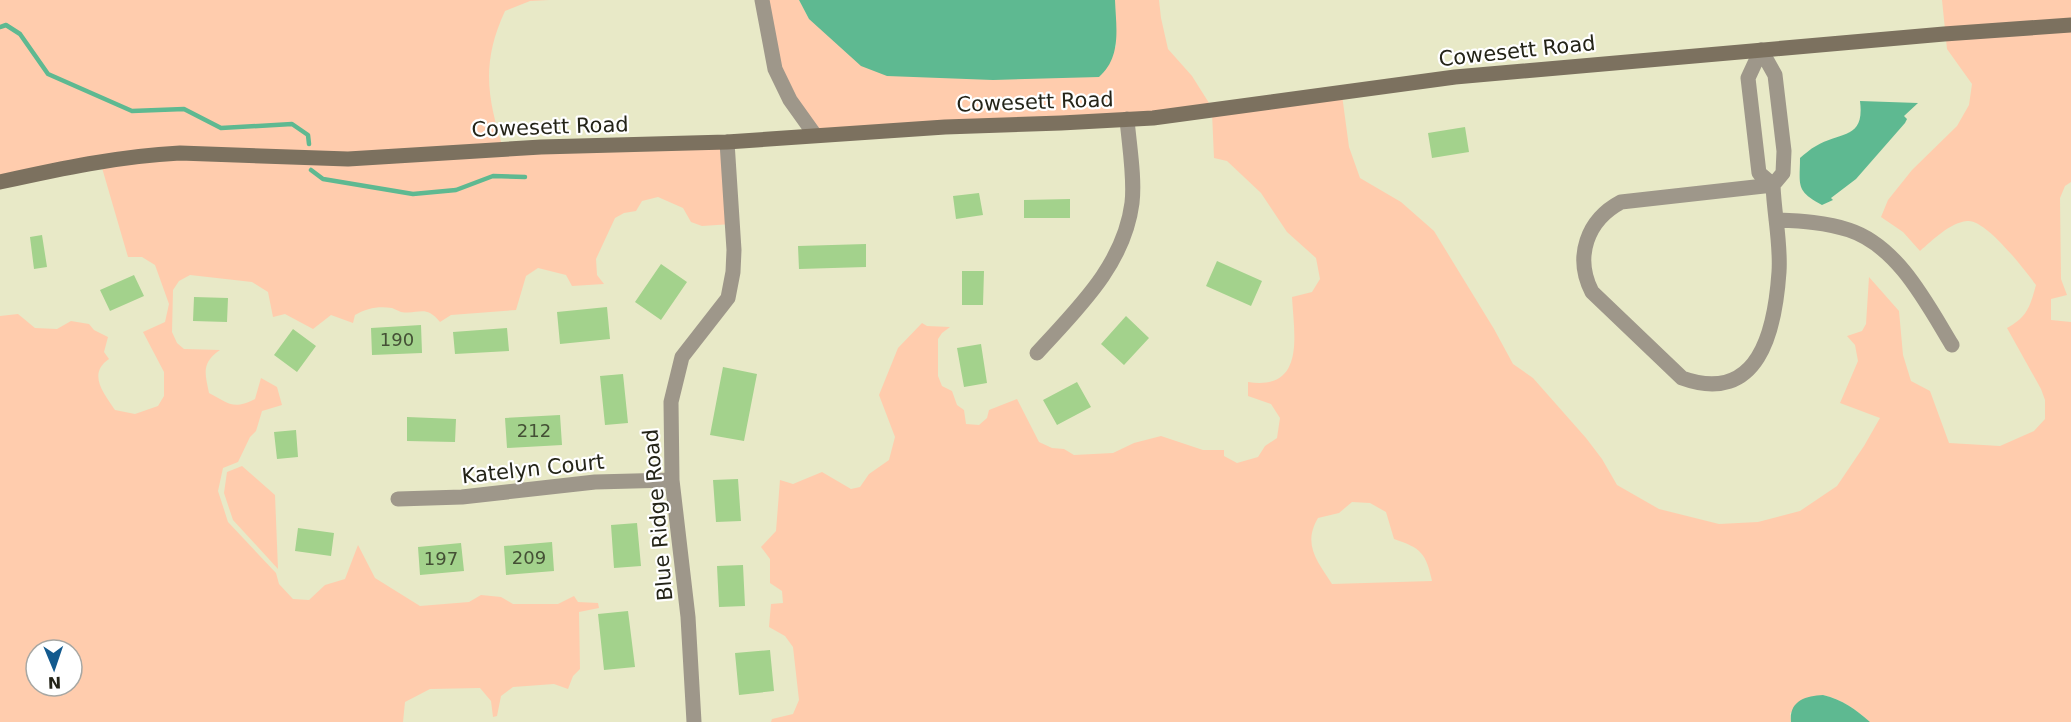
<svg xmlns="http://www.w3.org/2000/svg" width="2071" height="722" viewBox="0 0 2071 722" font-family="'DejaVu Sans',sans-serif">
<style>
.green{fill:#ffccad;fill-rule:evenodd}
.water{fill:#5eb991}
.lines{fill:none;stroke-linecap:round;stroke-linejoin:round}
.stream{stroke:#5eb991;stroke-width:4.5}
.building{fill:#a3d28c}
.street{stroke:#9e978a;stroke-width:15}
.secondary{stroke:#7c715f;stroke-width:15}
.labels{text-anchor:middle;stroke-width:4.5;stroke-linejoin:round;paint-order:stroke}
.number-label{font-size:18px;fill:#445035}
.street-label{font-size:21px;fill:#242418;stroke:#fff}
</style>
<rect width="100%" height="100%" fill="#e8e9c7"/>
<path class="green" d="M0,0h549l-19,1 -25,10c-24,52 -18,87 -1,140l218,-9 10,82 -30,2 -11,-4 -8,-14 -25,-11 -16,4 -6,10 -12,2 -9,5 -19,41 1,16 7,9 -32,2 -6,-11 -28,-7 -12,8 -10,34 -65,5 -11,7c-15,-18 -21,-7 -39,-10 -3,-1 -6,-3 -9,-4 -14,-2 -25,0 -37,7l-2,8 -22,-8 -18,14 -28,-15 -12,3 -5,-25 -16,-10 -62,-7 -11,6 -6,9 -1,42 5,11 7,6 36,1c-19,13 -15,23 -11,43 21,11 24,17 46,6l6,-21 16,9 5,18 -20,6 -6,20 -6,6 -12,25 -15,6 -5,23 10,31 48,51 3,11 14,15 16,1 16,-15 20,-6 13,-34 17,33 45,28 49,-4 12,-7 20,2 12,7h45l16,-8 4,6 20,1 1,5 -20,4 1,57 -7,7 -5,13 -14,-5 -41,3 -12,9 -4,20 -4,1 -2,-16 -11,-13 -50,1 -25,13 -2,20h-403v-406l18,-2 17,14 22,1 14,-8 18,3 5,6 14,7 -4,15 5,7c-22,15 -5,34 6,51l20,4 23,-8 6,-10v-24l-21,-40 22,-10 4,-18 -14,-39 -13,-8h-14l-28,-96 -100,18zM36,650h36v36h-36z
M763,0h36l10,19 307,28 -1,-47h44l2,18 7,31 24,27 17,27 133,-8 7,52 11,31 41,24 33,29 60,98 19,35 20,14 53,60 16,21 15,26 42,24 60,15 39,-2 42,-11 37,-25 27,-40 16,-28 -40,-15 18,-42 -3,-16 -8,-9 15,-5 4,-7 3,-47 30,34 4,44 8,26 19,10 19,52 51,3 34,-15 11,-12v-19l-4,-11 -34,-61c20,-11 23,-21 29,-43 -11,-15 -51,-67 -69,-64 -18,2 -34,19 -47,30l-17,-19 -22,-15 7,-17 24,-30 45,-44 12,-21 3,-21 -25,-35 -5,-49h129v182l-6,4 -5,12 1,81 6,16 -16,4v21l20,2v400h-201c-15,-13 -27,-22 -47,-27l-33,18 1,9h-1020l1,-3 21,-5 6,-14 -6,-53 -8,-11 -16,-9 2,-23 12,-1 -1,-12 -12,-8v-24l-9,-12 15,-16 4,-51 13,4 29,-12 29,17 9,-2 9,-13 20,-14 6,-23 -16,-42 19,-47 24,-25 5,3 23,1 -8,6 -4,6v37l4,10 10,5 5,14 7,5 2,14 13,1 8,-7 2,-8 28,-11 22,43 13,6 12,1 10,6 39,-2 21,-10 27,-7 42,14h21v6l13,7 21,-6 7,-11 12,-8 3,-20 -9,-14 -23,-8v-14c58,9 46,-47 44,-85l20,-5 8,-13 -4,-21 -29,-26 -26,-39 -34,-32 -13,-3 -2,-45 -399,22 -22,-32zM1352,502l18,1 16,9 8,27c27,9 32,14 38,42l-100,3c-14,-22 -30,-39 -14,-66l21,-5z
M242,466l33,29 3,74 -45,-49 -9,-27 3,-21z"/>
<path class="water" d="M799,0h316c1,27 7,57 -16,77l-106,3 -106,-4 -26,-10 -52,-47z
M1860,101l58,2 -14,13 3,3 -2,4 -49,56 -25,19 2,2 -11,5c-27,-14 -22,-20 -22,-47 5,-4 10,-9 16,-12 24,-15 49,-6 44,-45z
M1823,695c20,5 32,14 47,27h-79c-2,-21 14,-26 32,-27z"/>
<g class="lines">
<path class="stream" d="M0,27l6,-2 14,9 28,40 84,37 52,-2 37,19 71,-4 16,11 1,9
M311,170l12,9 90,15 43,-4 37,-14 32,1"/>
</g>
<path class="building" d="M1465,127l4,25 -37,6 -4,-25z
M979,193l4,22 -27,4 -3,-23z
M1070,199v19h-46v-18z
M42,235l5,32 -13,2 -4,-32z
M866,244v23l-67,2 -1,-23z
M1217,261l45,20 -11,25 -45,-20z
M661,264l26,18 -26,38 -26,-18z
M962,271h22l-1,34h-21z
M134,275l10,21 -34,15 -10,-21z
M194,297l34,1 -1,24 -34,-1z
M607,307l3,32 -50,5 -3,-32z
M1126,316l23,22 -25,27 -23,-21z
M421,325l1,28 -50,2 -1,-27z
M507,328l2,23 -54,3 -2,-22z
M293,329l23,17 -19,26 -23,-17z
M981,344l6,39 -23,4 -7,-39z
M723,367l34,7 -13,67 -34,-6z
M623,374l5,49 -23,2 -5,-49z
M1077,382l14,25 -34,18 -14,-25z
M560,415l2,30 -55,3 -2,-30z
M407,417l49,2 -1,23 -48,-1z
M296,430l2,27 -21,2 -3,-27z
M738,479l3,42 -25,1 -3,-42z
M637,523l4,43 -27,2 -3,-43z
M298,528l36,5 -3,23 -36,-5z
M552,542l2,29 -48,4 -2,-29z
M461,543l3,28 -44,4 -2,-28z
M743,565l2,41 -26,1 -2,-41z
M628,611l7,56 -31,3 -6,-56z
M770,650l4,41 -35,4 -4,-42z"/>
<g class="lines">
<path class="street" d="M762,0l13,69 15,31 25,35
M1761,50l14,25 9,76 -1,22 -10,12c1,29 8,59 6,87 -4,58 -20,134 -97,106l-90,-86c-18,-35 -5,-72 29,-90l152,-17
M1761,50l-13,28 11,95 14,12
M1776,220c24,1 50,2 73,10 49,16 78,74 103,115
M1037,353c41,-45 87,-88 95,-150 3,-25 -3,-59 -5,-84
M398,499l64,-2 133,-15 77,-2
M694,722l-6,-105 -16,-137 -1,-78 11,-45 46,-59 5,-26 1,-22 -7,-108"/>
<path class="secondary" d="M0,182c59,-13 119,-26 180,-29l168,6 193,-12 186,-5 218,-15 116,-4 92,-5 302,-41 489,-43 127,-9"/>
</g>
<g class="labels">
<g class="number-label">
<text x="397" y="346">190</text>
<text x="534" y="437">212</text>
<text x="529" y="564">209</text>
<text x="441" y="565">197</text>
</g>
<g class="street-label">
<text transform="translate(1517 51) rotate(-6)" y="7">Cowesett Road</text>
<text transform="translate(1035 102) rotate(-2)" y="7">Cowesett Road</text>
<text transform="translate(550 127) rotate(-2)" y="7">Cowesett Road</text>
<text transform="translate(533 469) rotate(-6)" y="7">Katelyn Court</text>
<text transform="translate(658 515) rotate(-95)" y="7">Blue Ridge Road</text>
</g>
</g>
<g transform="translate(54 668) rotate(178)"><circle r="28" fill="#ffffff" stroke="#a7a7a3" stroke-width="1.5"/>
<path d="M0-4.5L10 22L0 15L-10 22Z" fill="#135a8e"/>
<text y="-9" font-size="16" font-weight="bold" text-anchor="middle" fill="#242418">N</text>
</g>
</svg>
